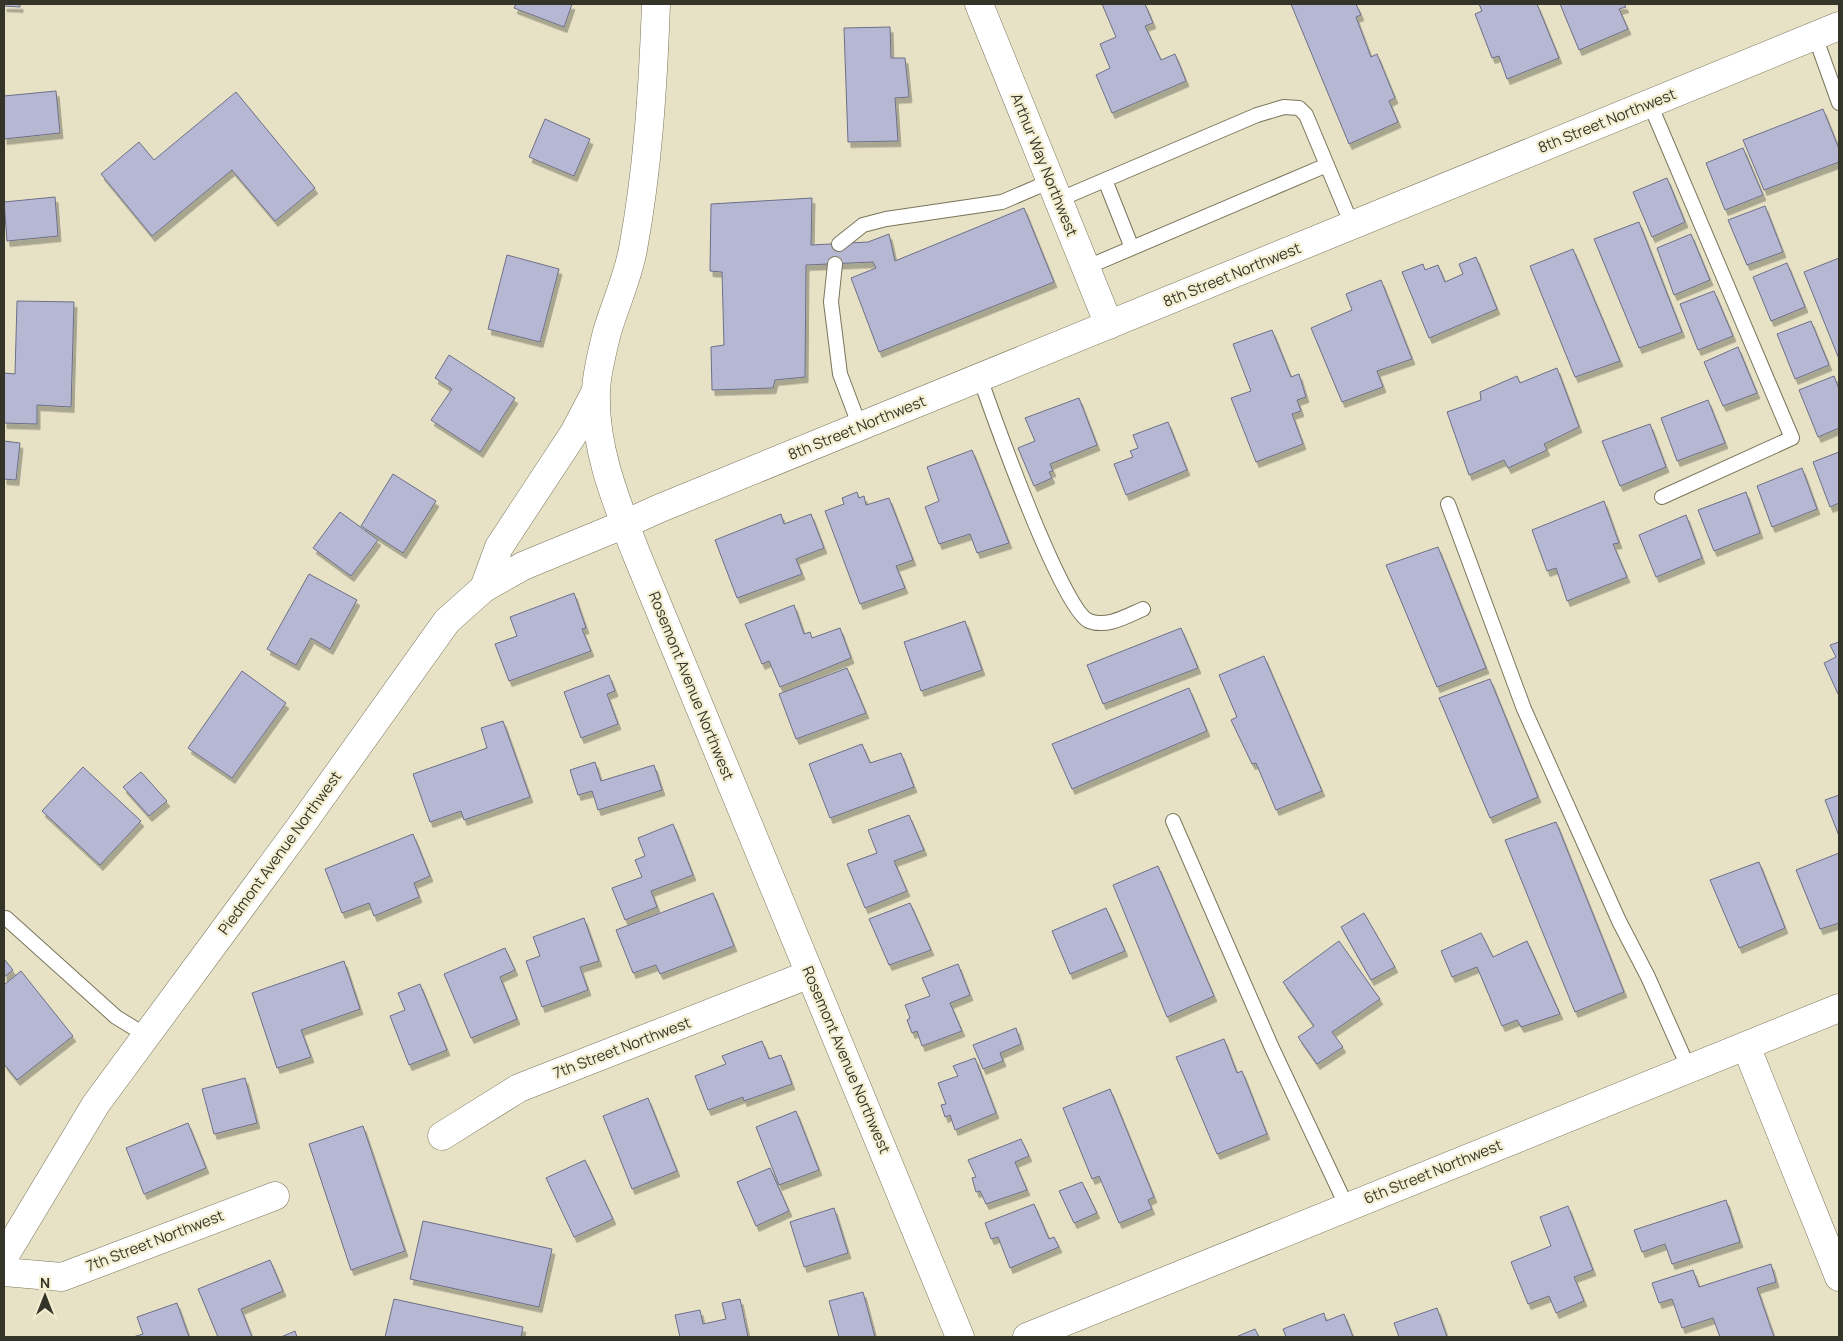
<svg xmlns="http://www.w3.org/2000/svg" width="1843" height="1341" viewBox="0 0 1843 1341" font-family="Manrope,sans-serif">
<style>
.building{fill:#b6b8d3;stroke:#6d6f87;filter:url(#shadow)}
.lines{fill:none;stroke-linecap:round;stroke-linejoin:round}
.lane-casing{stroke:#7a755b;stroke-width:16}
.street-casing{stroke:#7a755b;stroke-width:29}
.secondary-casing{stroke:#7a755b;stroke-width:29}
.lane{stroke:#fff;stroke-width:14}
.street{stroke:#fff;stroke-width:28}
.secondary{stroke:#fff;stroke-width:28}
.labels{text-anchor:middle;stroke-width:4.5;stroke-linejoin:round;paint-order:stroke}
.street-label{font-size:15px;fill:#353428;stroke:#f4efd2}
</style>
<defs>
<filter id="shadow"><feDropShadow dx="3" dy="5.5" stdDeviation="0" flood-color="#0004"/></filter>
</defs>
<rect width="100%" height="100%" fill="#e7e2c5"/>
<path class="building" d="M4,4h16v3l-16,-1z
M516,4h56l-8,23 -50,-19z
M1102,4h43l8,19 -8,3 16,34 14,-6 11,27 -74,32 -16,-38 14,-7 -10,-24 16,-7z
M1291,4h65l5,11 -5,2 15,40 6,-3 18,44 -6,3 9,21 -49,22z
M1479,4h58l22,54 -52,21 -8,-23 -7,2 -17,-44 7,-3z
M1560,4h64l2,3 -7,2 9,20 -49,21z
M890,27l1,31h14l4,39 -14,1 3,43 -50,1 -4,-114z
M56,91l4,42 -56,6v-43z
M236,92l79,96 -40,33 -43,-51 -80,66 -51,-62 38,-32 15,18z
M1823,109l16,40v13l-75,28 -21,-50z
M545,119l45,20 -16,37 -45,-19z
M1743,148l20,47 -38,15 -19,-47z
M1667,178l18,44 -33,15 -19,-45z
M55,197l3,39 -51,5 -3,-39z
M812,198l-1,47 57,-3 21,-8 6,27 129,-53 30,74 -175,70 -28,-74 25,-10 -3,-6 -67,3 -1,112 -30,3 -2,8 -61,2 -1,-43 13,-2 -2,-73 -12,-1 1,-67z
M1765,206l18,46 -36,13 -19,-45z
M1639,222l43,110 -43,16 -45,-109z
M1691,234l19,46 -36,15 -17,-47z
M1573,249l47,112 -45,16 -45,-111z
M507,255l52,14 -19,73 -52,-13z
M1476,257l21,52 -68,29 -27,-66 21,-8 2,6 13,-5 7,17 18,-8 -4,-10z
M1839,258v101l-35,-87z
M1787,263l18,44 -34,14 -18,-44z
M1381,280l31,79 -35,12 6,16 -41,15 -31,-74 41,-18 -6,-16z
M1714,291l19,45 -35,14 -18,-46z
M17,301l57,1 -3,105 -34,-2v19l-33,-1v-50l11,1z
M1811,321l18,44 -34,14 -18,-45z
M1272,330l19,47 8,-3 7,23 -9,3 4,11 -9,3 11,30 -47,18 -25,-64 20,-7 -18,-47z
M1738,347l19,46 -34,13 -19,-44z
M449,355l66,43 -35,54 -49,-32 21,-31 -17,-11z
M1557,368l22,59 -35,17 3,6 -39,18 -4,-8 -35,15 -22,-63 34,-12 -1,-8 37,-16 3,7z
M1834,376l5,13v39l-21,9 -19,-47z
M1079,398l18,47 -47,19 3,7 -4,1 3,6 -18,8 -16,-38 17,-7 -10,-23z
M1708,400l17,43 -48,18 -16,-43z
M1168,422l19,48 -61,25 -12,-31 19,-7 -3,-6 8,-3 -5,-13z
M1650,424l16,43 -46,19 -18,-45z
M4,441l16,2 -4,37 -12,-1z
M972,450l37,93 -32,10 -7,-19 -31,10 -14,-37 14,-6 -12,-34z
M1839,452v51l-9,4 -17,-45z
M1802,468l15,41 -45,18 -15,-41z
M393,474l43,27 -33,52 -42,-27z
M857,492l2,6 5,-2 2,9 23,-7 24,62 -17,6 9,22 -45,16 -35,-93 19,-7 -2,-6z
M1746,492l14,41 -46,18 -16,-41z
M1604,501l15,42 -6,1 14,33 -60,24 -11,-33 -9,3 -15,-41z
M340,512l38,28 -27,36 -38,-28z
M781,514l3,10 27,-10 13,34 -28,11 6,15 -65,24 -22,-58z
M1686,515l16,43 -46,19 -17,-42z
M1438,547l48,121 -49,19 -51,-122z
M309,574l48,26 -27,49 -19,-11 -15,27 -29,-16z
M574,593l12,35 -4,1 9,22 -82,30 -14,-37 22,-8 -7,-19z
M794,605l10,29 6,-2 2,6 28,-10 11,30 -71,29 -11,-26 -7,3 -17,-40z
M965,621l17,49 -61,21 -17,-49z
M1181,628l17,40 -95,36 -16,-39z
M1839,642v51l-1,1 -14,-31 12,-6 -6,-12z
M1264,656l58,135 -46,19 -20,-47 -4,1 -21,-44 6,-3 -18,-42z
M847,668l19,45 -70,26 -17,-45z
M242,671l44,32 -54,75 -44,-30z
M609,675l6,16 -8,3 11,30 -37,14 -17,-46z
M1490,679l48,118 -48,21 -51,-120z
M1189,688l18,43 -135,58 -20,-45z
M503,721l27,76 -66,23 -3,-9 -31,11 -17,-48 74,-26 -6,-20z
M862,744l8,19 31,-10 13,34 -84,31 -21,-54z
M595,762l6,19 53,-16 8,25 -64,20 -6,-19 -14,4 -8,-25z
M83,767l58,54 -41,44 -58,-54z
M141,772l26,29 -18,15 -26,-29z
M1839,795v41l-14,-36z
M909,815l15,35 -30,11 13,30 -42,17 -18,-44 30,-11 -9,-23z
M1556,822l68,170 -49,20 -70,-172z
M673,824l20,51 -42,16 6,16 -32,13 -13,-32 30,-11 -7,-17 10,-4 -7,-18z
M413,834l17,42 -16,7 5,14 -45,19 -5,-13 -27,10 -17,-44z
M1839,853v70l-19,6 -24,-59z
M1759,862l26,66 -46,20 -29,-68z
M1158,866l56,130 -47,21 -54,-132z
M713,893l21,53 -74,28 -4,-9 -23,8 -17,-43z
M910,903l21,47 -42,15 -20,-46z
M1106,908l19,43 -55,23 -18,-43z
M1364,913l31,54 -24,13 -30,-53z
M584,918l15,43 -19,6 8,23 -46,17 -16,-46 14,-5 -7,-19z
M1481,933l12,24 34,-16 33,73 -39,13 -4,-7 -15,6 -25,-59 -25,10 -11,-26z
M1339,941l41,58 -48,33 11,15 -26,17 -19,-27 16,-11 -31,-44z
M505,948l10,22 -15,7 17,42 -46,19 -27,-64z
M4,959l9,11 -9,7z
M344,961l16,48 -59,21 10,27 -34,11 -25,-75z
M958,964l12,31 -20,8 12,28 -40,15 -5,-15 -5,2 -5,-13 3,-2 -5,-13 25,-9 -8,-18z
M21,971l52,65 -56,44 -13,-16v-79z
M420,984l27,66 -38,15 -19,-49 15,-6 -7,-17z
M1016,1028l5,16 -21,9 3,8 -20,8 -10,-24z
M1224,1039l13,34 5,-2 25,63 -50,20 -41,-97z
M762,1041l7,18 12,-4 11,29 -48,17 -1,-4 -35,13 -13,-34 31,-12 -4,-8z
M975,1058l21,55 -41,17 -5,-15 -5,2 -4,-12 5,-1 -8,-21 20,-7 -5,-10z
M245,1078l12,45 -43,11 -12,-45z
M1110,1089l44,108 -6,3 4,9 -33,14 -20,-47 -7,3 -29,-71z
M648,1098l29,73 -45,18 -29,-73z
M796,1111l23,59 -40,15 -23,-58z
M188,1123l18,45 -62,26 -18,-46z
M363,1126l42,125 -54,19 -42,-126z
M1021,1139l8,17 -14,6 12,28 -41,14 -6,-13 -4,1 -4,-14 4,-1 -8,-17z
M585,1160l28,59 -39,18 -28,-59z
M770,1168l19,43 -33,15 -19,-44z
M1082,1182l15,31 -23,10 -15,-32z
M1726,1200l14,42 -68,22 -7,-20 -23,8 -8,-22z
M1034,1204l15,35 5,-2 5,10 -49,21 -12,-31 -7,2 -6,-16z
M1568,1206l25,64 -19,7 10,24 -28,12 -7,-17 -21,8 -17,-42 40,-16 -11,-29z
M834,1208l14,45 -44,14 -14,-45z
M423,1221l129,28 -13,58 -129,-28z
M270,1260l13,31 -42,18 11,28h-34l-20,-48z
M1771,1264l5,18 -19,6 17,49h-54l-7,-19 -31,10 -10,-29 -13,4 -7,-20 41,-13 6,17z
M863,1292l12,45h-36l-10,-36z
M394,1299l129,28 -2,10h-136z
M740,1299l8,38h-68l-5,-22 25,-5 3,14 23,-5 -4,-16z
M177,1303l12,34h-56l10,-3 -6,-17z
M1437,1308l10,29h-48l-5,-14z
M1324,1313l2,8 18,-7 9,23h-67l-3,-8z
M1255,1329l4,8h-23z
M295,1331l2,6h-16z"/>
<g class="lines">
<g class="lane-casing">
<path id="lane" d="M1815,36l24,67
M1650,104l142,334 -130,59
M1105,180l27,68
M1058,200l199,-85 27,-8 15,1 7,7 46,110
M839,244l24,-19 23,-6 116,-17 49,-21
M835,264l-4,38 9,72 20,53
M1085,268l242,-103
M980,378c13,37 82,232 109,243 18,7 38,-5 54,-12
M1448,504l76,205 95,212 29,56 41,92
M1173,821l99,227 75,159
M6,918l110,99 31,19"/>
</g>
<g class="street-casing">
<path id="street" d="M979,4l130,321
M625,524l33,-15 1181,-483
M1746,1046l93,231
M442,1136l77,-48 291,-114
M4,1257l92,-153 204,-277 147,-206 37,-33
M4,1272l58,5 213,-81
M1027,1337l812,-329"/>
</g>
<g class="secondary-casing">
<path id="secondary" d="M656,4c-3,82 -8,164 -23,245 -5,28 -18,56 -26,83 -4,16 -11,44 -11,60 -2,56 20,109 40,161l324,784
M484,588l15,-41 75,-114 22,-42
M484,588l39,-22 102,-42"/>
</g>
<use href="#lane" class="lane"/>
<use href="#street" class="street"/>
<use href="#secondary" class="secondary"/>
</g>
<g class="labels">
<g class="street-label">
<text transform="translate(1607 121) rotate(-22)" y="5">8th Street Northwest</text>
<text transform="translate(1044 165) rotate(68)" y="5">Arthur Way Northwest</text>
<text transform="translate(1232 275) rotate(-22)" y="5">8th Street Northwest</text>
<text transform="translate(857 428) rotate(-22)" y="5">8th Street Northwest</text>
<text transform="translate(691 686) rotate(68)" y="5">Rosemont Avenue Northwest</text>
<text transform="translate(280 853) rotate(-54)" y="5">Piedmont Avenue Northwest</text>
<text transform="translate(622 1048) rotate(-21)" y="5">7th Street Northwest</text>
<text transform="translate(846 1060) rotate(67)" y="5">Rosemont Avenue Northwest</text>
<text transform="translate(1433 1172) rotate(-22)" y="5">6th Street Northwest</text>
<text transform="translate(155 1241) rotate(-21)" y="5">7th Street Northwest</text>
</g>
</g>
<rect width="1843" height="1341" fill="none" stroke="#353428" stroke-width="10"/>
<g transform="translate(45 1296)" stroke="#f4efd2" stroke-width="4" paint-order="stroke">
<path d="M0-4L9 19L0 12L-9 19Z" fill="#353428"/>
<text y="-8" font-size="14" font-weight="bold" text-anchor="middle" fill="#353428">N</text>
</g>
</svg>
